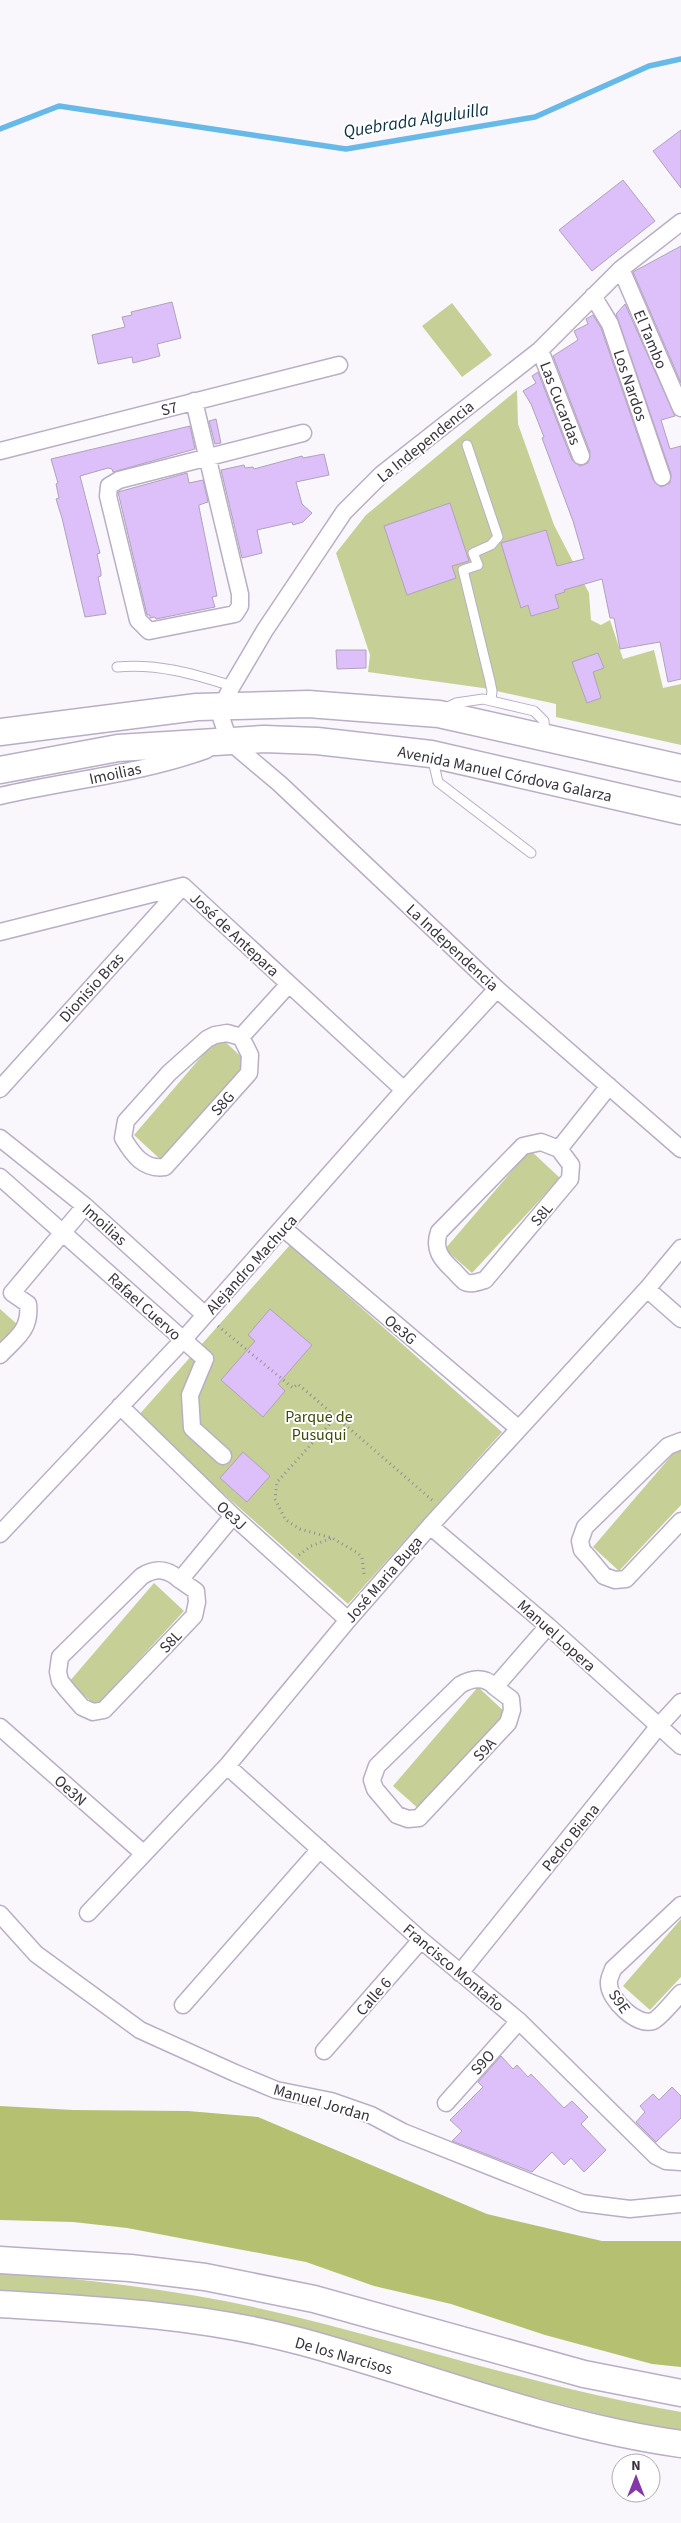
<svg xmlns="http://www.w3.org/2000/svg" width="681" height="2523" viewBox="0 0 681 2523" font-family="'Source Sans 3',sans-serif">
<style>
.green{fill:#c5cf96}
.forest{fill:#b5c171}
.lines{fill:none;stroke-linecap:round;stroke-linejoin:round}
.stream{stroke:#67b9e8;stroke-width:5.5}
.building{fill:#ddc0f9;stroke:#aea3b9}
.lane-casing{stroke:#b9aec5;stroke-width:11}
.street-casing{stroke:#b9aec5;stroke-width:19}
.primary-casing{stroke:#b9aec5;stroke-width:29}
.path{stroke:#928f96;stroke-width:3;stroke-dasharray:1 4;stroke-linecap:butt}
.lane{stroke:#fff;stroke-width:9}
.street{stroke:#fff;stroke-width:16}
.primary{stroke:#fff;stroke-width:26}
.labels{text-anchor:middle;stroke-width:4;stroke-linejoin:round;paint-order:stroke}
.street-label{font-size:16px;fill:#38333c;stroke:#fff}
.park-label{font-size:16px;fill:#42490c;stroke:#fff}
.water-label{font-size:18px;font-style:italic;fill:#0a3043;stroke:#fff}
</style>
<rect width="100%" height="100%" fill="#f9f7fc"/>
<path class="green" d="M452,303l40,52 -30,22 -40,-51z
M517,390l1,34 36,101 35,68 2,27 10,5 9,-5 13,39 31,-9 9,38 18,-4v61l-125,-28v-13l-73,-16 -115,-16 2,-17 -34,-102 30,-38z
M219,1036l30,28 -89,95 -26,-24z
M530,1150l30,28 -88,95 -27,-24z
M290,1245l212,187 -154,172 -211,-187z
M0,1309l18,16 -18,20z
M678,1448l3,3v54l-62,66 -26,-24z
M154,1583l30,28 -88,95 -27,-24z
M478,1687l30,28 -88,95 -27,-24z
M681,1919v58l-31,33 -27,-24z
M0,2272c88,8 176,17 262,37 141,32 277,79 419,103v18l-54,-9 -150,-38 -427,-88 -50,-5z"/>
<path class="forest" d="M0,2106l73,4 115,1 70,6 229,97 115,27h79v126l-29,-3 -107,-29 -94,-31 -77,-18 -68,-24 -179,-34 -54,-6 -73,-2z"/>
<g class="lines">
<path class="stream" d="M0,129l59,-23 287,43 189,-32 114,-51 32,-7"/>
</g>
<path class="building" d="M681,130v58l-28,-37z
M623,180l32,41 -63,50 -33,-41z
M681,246v137l-48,-111z
M172,302l9,36 -24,6 3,12 -27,7 -1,-6 -34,7 -6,-29 33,-8 -3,-10 10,-2 -1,-3z
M625,304l50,112 -14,4 9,29 11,-3v233l-13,3 -8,-40 -40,7 -6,-31h-4l-8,-39 -38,11 1,2 -10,3 4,13 -28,8 -3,-11 -7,3 -20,-65 45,-13 11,36 27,-7 -11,-38 -31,-83 2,-1 -13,-33 -8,-13 13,-8 -4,-7 6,-4 34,88 8,6 8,-3 2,-11 -37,-96 25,-16 -4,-9 14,-7 -2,-5 7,-4 8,13 52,152 8,7 9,-4 1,-9 -55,-160z
M216,419l5,24 -6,1 -6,-23z
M190,426l5,23 -82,23 -1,-3 -4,-1 -28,8 20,77 -3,1 4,18v4l-3,1 8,37 -21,3 -23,-99 -6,-19 3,-1 -3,-14 2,-1 -7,-24z
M324,454l5,21 -33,7 6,22 10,9 -9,9 -10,3 -1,-3 -35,8 5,23 -20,5 -21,-88 23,-5 1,3 8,-1 1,2 48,-13 1,2z
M187,473l2,10 14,-3 5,22 -9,3v2l18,89 -5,1 3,10 -59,12 -1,-2 -5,1v-3h-3l-29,-123z
M450,503l19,58 -17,5 4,12 -49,17 -23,-69z
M336,650h30v18l-29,1z
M598,653l6,15 -11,4 8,26 -14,5 -15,-41z
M270,1309l42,36 -34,39 7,7 -22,26 -42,-37 34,-39 -7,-6z
M243,1452l27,24 -23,26 -27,-24z
M501,2056l12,13 4,-4 11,12 3,-3 33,34 8,-7 16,16 -7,7 25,26 -22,22 -13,-14 -7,7 -12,-13 -20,20 -80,-31 10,-10 -12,-11 33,-33 -5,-5z
M672,2087l9,9v22l-25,24 -20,-20 9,-10 -5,-6 13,-12 6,6z"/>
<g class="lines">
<g class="lane-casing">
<path id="lane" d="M467,445l31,92 -7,8 -18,8 5,12 -15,5 27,111 2,10 -1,9
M117,667c40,-4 77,7 115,19
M444,709l12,-6 27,-4 51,12 10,10 1,15
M432,756l6,26 93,71"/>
</g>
<g class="street-casing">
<path id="street" d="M681,222l-60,47 -81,81 -158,124 -38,38 -79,118 -33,56 -10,20 -1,11 8,24 51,43 217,205 184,160
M621,269l60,139
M593,296l17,28 52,153
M540,350l41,106
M194,401l46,193v12l-5,8 -86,17 -11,-11 -30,-124 1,-10 10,-6 184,-47
M0,451l339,-86
M0,796c68,-16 140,-22 206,-46
M183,886l221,204
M0,932l183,-46
M227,1033l14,4 9,18 -1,18 -84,94c-21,3 -32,-12 -42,-29l3,-17 43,-48 38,-34 8,-4z
M241,1037l48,-53
M0,1089l183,-203
M0,1138l85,68 120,109
M559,1149l-18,-7 -18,4 -84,86c-6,17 2,27 14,38 4,4 8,9 12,12 6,3 13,0 20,-2l85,-101 1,-14 -12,-16 50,-63
M0,1177l205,182 -15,36 2,33 31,28
M283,1228l236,201
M647,1289l34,30
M0,1355c16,-17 31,-25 28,-51l-16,-11 73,-87
M120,1406l113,110 115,104
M681,1441l-13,5 -83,81 -5,14 2,9 8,9 14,17 11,4 11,-1 55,-58
M430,1526l118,100 133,120
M0,1534l183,-194 221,-250 93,-101
M180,1580c-12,-11 -23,-13 -38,-4l-82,81 -2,15 2,9 8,10 14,16 11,5 11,-2 90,-94 3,-14 -1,-11 -16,-11 53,-64
M495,1687c-10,-11 -23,-9 -35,-2l-83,81 -5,14 3,9 22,26 11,4 11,-1 89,-95 4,-13 -1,-11 -16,-12 53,-61
M0,1727l143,126
M227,1766l194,174 98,81 137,135 10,5 15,1
M681,1905l-68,64c-1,4 -5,10 -4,15 0,15 28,43 44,37 7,-3 22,-22 28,-28
M88,1913l139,-147 121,-146 82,-94 217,-237 34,-41
M0,1914l36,40 104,76 95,43 41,17 55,11 40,14 32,17 179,71 48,6 51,-5
M460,1973l198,-246 23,-25
M183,2005l137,-156
M324,2051l97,-111
M446,2103l73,-82"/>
</g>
<g class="primary-casing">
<path id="primary" d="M0,732l197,-25 111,-3 131,10 242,54
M0,770l118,-22 146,-9 53,2 114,13 250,57
M0,2260l130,8 75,9 109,22 270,75 97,19
M0,2304c102,6 204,11 303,38 125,34 248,84 378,102"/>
</g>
<path class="path" d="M218,1326l75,62 5,-4 134,116
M336,1417l-59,65 -2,17 10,20 7,5 8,5 32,9 26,15 4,5 2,16
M299,1555l12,-9 21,-8"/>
<use href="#lane" class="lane"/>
<use href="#street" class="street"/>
<use href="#primary" class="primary"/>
</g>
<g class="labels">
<g class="street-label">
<text transform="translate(651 339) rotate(67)" y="6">El Tambo</text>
<text transform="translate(631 385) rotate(71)" y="6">Los Nardos</text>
<text transform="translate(561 403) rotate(69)" y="6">Las Cucardas</text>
<text transform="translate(169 408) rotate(-14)" y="6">S7</text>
<text transform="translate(425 441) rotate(-39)" y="6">La Independencia</text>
<text transform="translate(115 773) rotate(-12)" y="6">Imoilias</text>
<text transform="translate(505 773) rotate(12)" y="6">Avenida Manuel Córdova Galarza</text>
<text transform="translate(235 934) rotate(43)" y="6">José de Antepara</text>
<text transform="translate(453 947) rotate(43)" y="6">La Independencia</text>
<text transform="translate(91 987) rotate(-48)" y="6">Dionisio Bras</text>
<text transform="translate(222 1103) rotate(-48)" y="6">S8G</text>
<text transform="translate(541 1214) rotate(-50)" y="6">S8L</text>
<text transform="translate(105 1224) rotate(42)" y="6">Imoilias</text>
<text transform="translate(251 1264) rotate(-48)" y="6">Alejandro Machuca</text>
<text transform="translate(145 1306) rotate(42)" y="6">Rafael Cuervo</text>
<text transform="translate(401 1329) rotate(40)" y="6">Oe3G</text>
<text transform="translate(232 1515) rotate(43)" y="6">Oe3J</text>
<text transform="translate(383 1579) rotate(-49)" y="6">José Maria Buga</text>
<text transform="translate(557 1635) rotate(42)" y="6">Manuel Lopera</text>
<text transform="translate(170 1641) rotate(-46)" y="6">S8L</text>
<text transform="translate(484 1749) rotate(-47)" y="6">S9A</text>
<text transform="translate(71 1790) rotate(42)" y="6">Oe3N</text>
<text transform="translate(570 1837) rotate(-51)" y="6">Pedro Biena</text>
<text transform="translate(454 1967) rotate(40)" y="6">Francisco Montaño</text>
<text transform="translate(373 1996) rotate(-49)" y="6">Calle 6</text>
<text transform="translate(620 2001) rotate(55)" y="6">S9E</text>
<text transform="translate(482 2062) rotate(-48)" y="6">S9O</text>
<text transform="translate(322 2102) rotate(16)" y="6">Manuel Jordan</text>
<text transform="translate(344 2355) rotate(16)" y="6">De los Narcisos</text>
</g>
<g class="park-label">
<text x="319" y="1422">Parque de<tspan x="319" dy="18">Pusuqui</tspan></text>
</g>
<g class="water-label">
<text transform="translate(416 120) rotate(-9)" y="6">Quebrada Alguluilla</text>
</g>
</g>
<g transform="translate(636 2478)"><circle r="24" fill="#ffffff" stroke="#afadb1"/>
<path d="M0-4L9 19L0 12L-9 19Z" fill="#8437a8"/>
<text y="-8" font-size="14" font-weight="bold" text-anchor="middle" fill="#38333c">N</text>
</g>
</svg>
